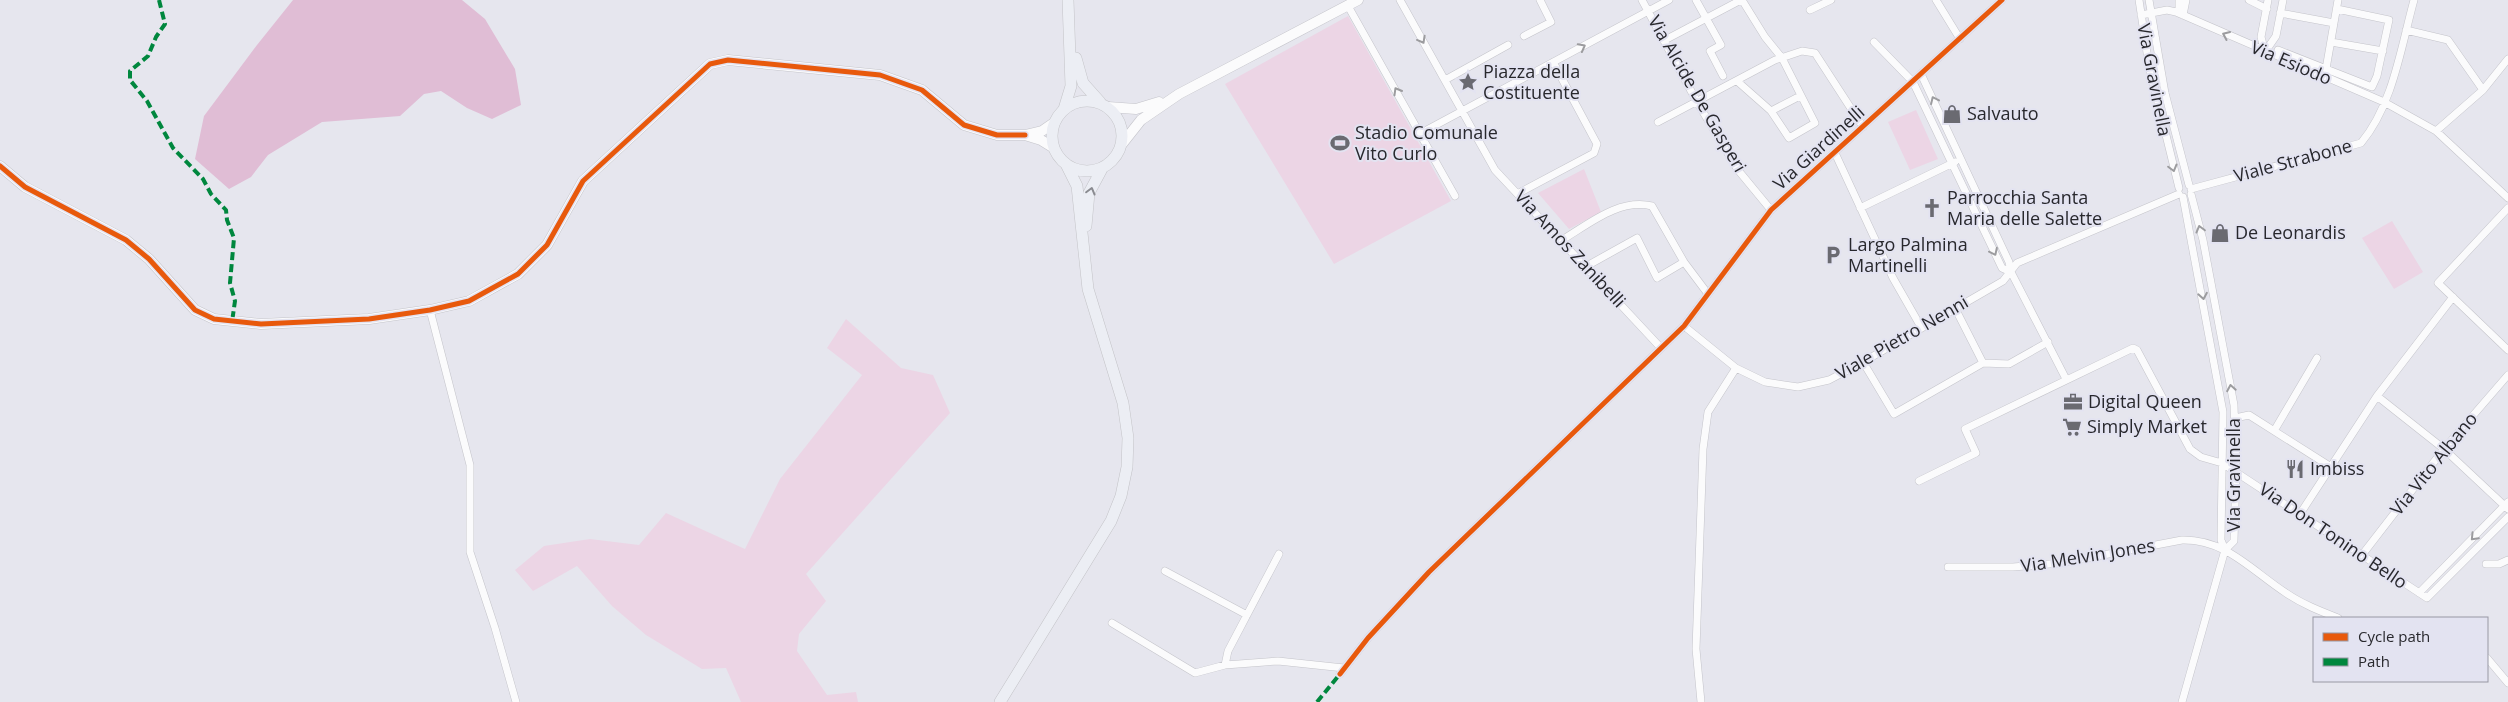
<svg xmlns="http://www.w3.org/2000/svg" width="2508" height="702" viewBox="0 0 2508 702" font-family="'Open Sans',sans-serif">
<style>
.green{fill:#ecd5e5}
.forest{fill:#e0bdd5}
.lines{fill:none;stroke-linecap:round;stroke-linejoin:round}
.street-casing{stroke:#c4c4ca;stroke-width:8}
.secondary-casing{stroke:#c4c4ca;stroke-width:11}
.primary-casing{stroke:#c3c3c7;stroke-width:12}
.street{stroke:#fbfbfc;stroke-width:7}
.secondary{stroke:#fbfbfc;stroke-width:10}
.primary{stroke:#eceef4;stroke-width:11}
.quiet{stroke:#00873e;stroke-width:4;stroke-dasharray:8 4;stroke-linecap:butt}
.cycleway-casing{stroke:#e3e3f1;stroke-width:8}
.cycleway{stroke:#e8590c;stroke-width:5}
.oneway{stroke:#9c9c9f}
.oneway2{stroke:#8a8b90}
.labels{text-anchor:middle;stroke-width:4;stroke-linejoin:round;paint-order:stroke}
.street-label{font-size:18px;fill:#28282d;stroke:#e3e3f1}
.poi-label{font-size:18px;fill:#28282d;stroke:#e3e3f1;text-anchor:start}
</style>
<rect width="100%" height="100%" fill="#e6e6ee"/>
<path class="green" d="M1348,16l103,185 -117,63 -109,-180z
M1916,110l22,49 -28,11 -22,-48z
M1584,169l17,43 -32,17 -31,-36z
M2392,221l31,51 -29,17 -32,-51z
M846,319l55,49 32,7 17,38 -144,161 20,27 -27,33 -2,17 30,44 29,-3 2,10h-117l-15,-34 -24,1 -56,-34 -34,-29 -35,-40 -44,25 -18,-21 29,-24 46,-7 49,6 27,-32 79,36 35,-70 82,-104 -35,-27z"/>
<path class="forest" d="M293,0h169l23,19 30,50 6,36 -29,14 -25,-11 -26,-17 -17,3 -24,22 -78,6 -54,33 -17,22 -22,12 -34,-30 9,-43 53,-71z"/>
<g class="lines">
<g class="street-casing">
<path id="street" d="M1400,0l95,170 166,178
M1642,0l55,102 41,68 33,40
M1696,0l25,45 -11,6 13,25
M1936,0l24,39
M2139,0l10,66 30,122
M2149,0l16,93 24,92
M2179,0v13
M2249,0l18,9
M2268,0l-7,37 4,15 11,-16 7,-36
M1348,6l107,190
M1810,10l21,-10
M2280,13l54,10
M2141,15l26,-5 9,2 208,90 52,29 72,67
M2183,15l3,-15
M2406,30l42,10 35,50
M1524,36l27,-14 -11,-22
M1665,40l76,-40
M1874,42l39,40 89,186 9,4
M2331,42l52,9
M2278,50l94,37 5,-11 12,-56 -52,-11
M2326,69l12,-69
M1921,74l88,188 2,10 55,107
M1445,80l63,-35
M1737,81l34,30 18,27 26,-15 -33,-65 -17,-21 -23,-37
M1771,111l29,-15
M1658,122l117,-62 27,-9 13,2 48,74
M2436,131l47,-41 25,-31
M1421,133l248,-133
M1835,153l58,125 28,49
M2191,189l170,-46c32,-38 40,-96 53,-143
M1519,193l75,-40 3,-9 -44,-82
M2191,194l12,46 31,165 2,66 -2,70 -9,9
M2183,197l40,215 -2,128 4,10
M1860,208l95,-46
M2508,208l-70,75 70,67
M1562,240c27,-16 57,-42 90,-34l32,56 24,32
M1585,267l52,-29 20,40 27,-16
M1955,308l28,55
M430,310l40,155v87l25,76 21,74
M1684,326l52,42 29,14 33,5 31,-7 34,-18 140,-81 14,-18 162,-69
M1863,362l31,52 89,-51 26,1 39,-22
M2377,396l67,53 64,60
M2235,418l14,-3 82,52
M2274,431l43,-73
M1919,481l57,-28 -11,-24 168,-81 4,2 53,99 11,8 21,6 205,135 81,-81
M2300,514l77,-118 76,-99
M2362,555l82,-106 64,-74
M2486,564h13l9,-4
M1948,567h65l48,-4 121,-23c44,-1 70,31 104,53 16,11 34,18 52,25
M1165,571l82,44
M2419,593l89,-91
M1112,623l83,50 30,-8 53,-4 66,7
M2487,658l21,25
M1225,665l3,-14 51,-97
M1340,674l28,-36 61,-66 255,-246 87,-116 231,-210
M1701,702l-5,-53 7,-200 5,-37 28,-44
M2182,702l43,-152"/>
</g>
<g class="secondary-casing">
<path id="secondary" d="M1108,107l28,2 23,-7
M1122,144l19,-24 38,-26 179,-94
M1054,148l-13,-8 -16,-5 17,-4 13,-9
M0,166l25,21 101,53 23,19 46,51 19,9 47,5 108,-5 61,-9 39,-9 49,-27 29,-29 36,-64 127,-117 18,-4 152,15 42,15 42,35 33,10h28"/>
</g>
<g class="primary-casing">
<path id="primary" d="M1076,58l7,25 17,19
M1052 136a35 35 0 1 1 70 0a35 35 0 1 1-70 0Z
M1064,109l7,-23 -3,-86
M1086,226l3,-33 14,-26
M1000,702l111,-181 10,-25 6,-29 1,-29 -5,-35 -35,-114 -11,-103 -11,-22"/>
</g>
<use href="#street" class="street"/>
<use href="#secondary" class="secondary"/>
<use href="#primary" class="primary"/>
<path class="quiet" d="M159,0l6,24 -9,13 -8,19 -18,15v9l17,21 26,47 30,31 8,15 15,16 1,10 7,18 -4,45 5,18 -3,21
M1317,702l23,-28"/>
<g class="cycleway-casing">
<path id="cycleway" d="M0,166l25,21 101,53 23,19 46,51 19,9 47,5 108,-5 61,-9 39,-9 49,-27 29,-29 36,-64 127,-117 18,-4 152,15 42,15 42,35 33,10h28
M1340,674l28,-36 61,-66 255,-246 87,-116 231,-210"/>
</g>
<use href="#cycleway" class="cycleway"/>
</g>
<defs><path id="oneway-chevron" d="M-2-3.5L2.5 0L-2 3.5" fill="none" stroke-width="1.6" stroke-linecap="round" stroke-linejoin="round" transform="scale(1.25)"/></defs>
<g class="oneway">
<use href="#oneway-chevron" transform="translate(2226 35) rotate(-156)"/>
<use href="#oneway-chevron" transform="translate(1422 40) rotate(61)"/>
<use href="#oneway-chevron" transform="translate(1582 47) rotate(-28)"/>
<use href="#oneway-chevron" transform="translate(1397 91) rotate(-120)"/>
<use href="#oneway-chevron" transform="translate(1934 100) rotate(-115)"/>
<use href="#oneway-chevron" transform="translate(2173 168) rotate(75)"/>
<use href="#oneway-chevron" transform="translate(2200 229) rotate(-105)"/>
<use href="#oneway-chevron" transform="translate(1994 252) rotate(64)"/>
<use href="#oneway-chevron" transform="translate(2203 296) rotate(80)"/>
<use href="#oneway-chevron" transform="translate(2231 388) rotate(-100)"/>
<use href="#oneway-chevron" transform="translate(2474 537) rotate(134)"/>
</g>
<use class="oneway2" href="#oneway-chevron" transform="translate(1091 191) rotate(-75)"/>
<defs>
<g id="sight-bare" transform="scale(1.5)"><path d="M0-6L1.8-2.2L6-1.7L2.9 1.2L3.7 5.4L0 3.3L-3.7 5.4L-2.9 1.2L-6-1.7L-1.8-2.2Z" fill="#6a6a71" stroke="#e3e3f1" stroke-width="2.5" paint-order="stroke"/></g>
<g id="shop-bare" transform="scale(1.5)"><path d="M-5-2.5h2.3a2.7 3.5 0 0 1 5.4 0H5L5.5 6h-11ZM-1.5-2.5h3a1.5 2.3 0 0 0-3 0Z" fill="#6a6a71" stroke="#e3e3f1" stroke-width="2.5" paint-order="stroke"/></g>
<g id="stadium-bare" transform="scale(1.5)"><path d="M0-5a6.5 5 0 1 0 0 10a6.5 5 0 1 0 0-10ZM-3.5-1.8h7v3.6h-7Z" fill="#6a6a71" stroke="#e3e3f1" stroke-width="2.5" paint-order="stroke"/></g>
<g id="church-bare" transform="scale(1.5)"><path d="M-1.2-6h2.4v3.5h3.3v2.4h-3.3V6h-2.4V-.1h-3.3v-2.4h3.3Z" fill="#6a6a71" stroke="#e3e3f1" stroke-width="2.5" paint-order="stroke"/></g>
<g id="parking-bare" transform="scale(1.5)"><path d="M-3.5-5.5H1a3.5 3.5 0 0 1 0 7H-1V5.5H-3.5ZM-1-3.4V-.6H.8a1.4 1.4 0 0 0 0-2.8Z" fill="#6a6a71" stroke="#e3e3f1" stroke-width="2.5" paint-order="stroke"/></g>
<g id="office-bare" transform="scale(1.5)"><path d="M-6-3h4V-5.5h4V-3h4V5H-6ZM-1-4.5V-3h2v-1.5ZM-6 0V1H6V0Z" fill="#6a6a71" stroke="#e3e3f1" stroke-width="2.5" paint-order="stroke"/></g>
<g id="supermarket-bare" transform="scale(1.5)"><path d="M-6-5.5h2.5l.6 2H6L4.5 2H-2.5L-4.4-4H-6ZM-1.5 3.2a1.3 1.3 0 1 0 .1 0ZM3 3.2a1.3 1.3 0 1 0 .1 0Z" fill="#6a6a71" stroke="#e3e3f1" stroke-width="2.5" paint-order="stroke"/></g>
<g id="restaurant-bare" transform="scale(1.5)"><path d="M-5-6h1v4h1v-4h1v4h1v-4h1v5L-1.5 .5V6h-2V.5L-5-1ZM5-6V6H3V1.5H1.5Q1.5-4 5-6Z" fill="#6a6a71" stroke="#e3e3f1" stroke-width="2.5" paint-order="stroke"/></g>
</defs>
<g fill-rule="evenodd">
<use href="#sight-bare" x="1468" y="82"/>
<use href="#shop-bare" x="1952" y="114"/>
<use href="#stadium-bare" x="1340" y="143"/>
<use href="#church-bare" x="1932" y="208"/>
<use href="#shop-bare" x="2220" y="233"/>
<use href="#parking-bare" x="1833" y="255"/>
<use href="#office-bare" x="2073" y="402"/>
<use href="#supermarket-bare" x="2072" y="427"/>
<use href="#restaurant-bare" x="2295" y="469"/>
</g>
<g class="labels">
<g class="street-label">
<text transform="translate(2291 63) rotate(23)" y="6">Via Esiodo</text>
<text transform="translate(2154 80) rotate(79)" y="6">Via Gravinella</text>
<text transform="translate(1697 94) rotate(60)" y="6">Via Alcide De Gasperi</text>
<text transform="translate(1819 148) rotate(-42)" y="6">Via Giardinelli</text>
<text transform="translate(2293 161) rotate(-15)" y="6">Viale Strabone</text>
<text transform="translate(1570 249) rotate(47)" y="6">Via Amos Zanibelli</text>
<text transform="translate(1902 338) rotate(-30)" y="6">Viale Pietro Nenni</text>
<text transform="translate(2434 464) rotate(-51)" y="6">Via Vito Albano</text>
<text transform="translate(2234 475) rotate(-90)" y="6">Via Gravinella</text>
<text transform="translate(2333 536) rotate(34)" y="6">Via Don Tonino Bello</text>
<text transform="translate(2088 556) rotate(-9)" y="6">Via Melvin Jones</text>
</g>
<g class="poi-label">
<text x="1483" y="78">Piazza della<tspan x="1483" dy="21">Costituente</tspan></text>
<text x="1967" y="120">Salvauto</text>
<text x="1355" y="139">Stadio Comunale<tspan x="1355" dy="21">Vito Curlo</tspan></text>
<text x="1947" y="204">Parrocchia Santa<tspan x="1947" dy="21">Maria delle Salette</tspan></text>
<text x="2235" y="239">De Leonardis</text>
<text x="1848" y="251">Largo Palmina<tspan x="1848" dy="21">Martinelli</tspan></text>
<text x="2088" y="408">Digital Queen</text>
<text x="2087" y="433">Simply Market</text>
<text x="2310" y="475">Imbiss</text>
</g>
</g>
<rect x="2313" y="617" width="175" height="65" fill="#e3e3f1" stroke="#9898a3"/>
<rect x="2323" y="633" width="25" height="8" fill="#e8590c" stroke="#9898a3"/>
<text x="2358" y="642" font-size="15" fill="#28282d">Cycle path</text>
<rect x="2323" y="658" width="25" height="8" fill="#00873e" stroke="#9898a3"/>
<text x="2358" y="667" font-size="15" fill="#28282d">Path</text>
</svg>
